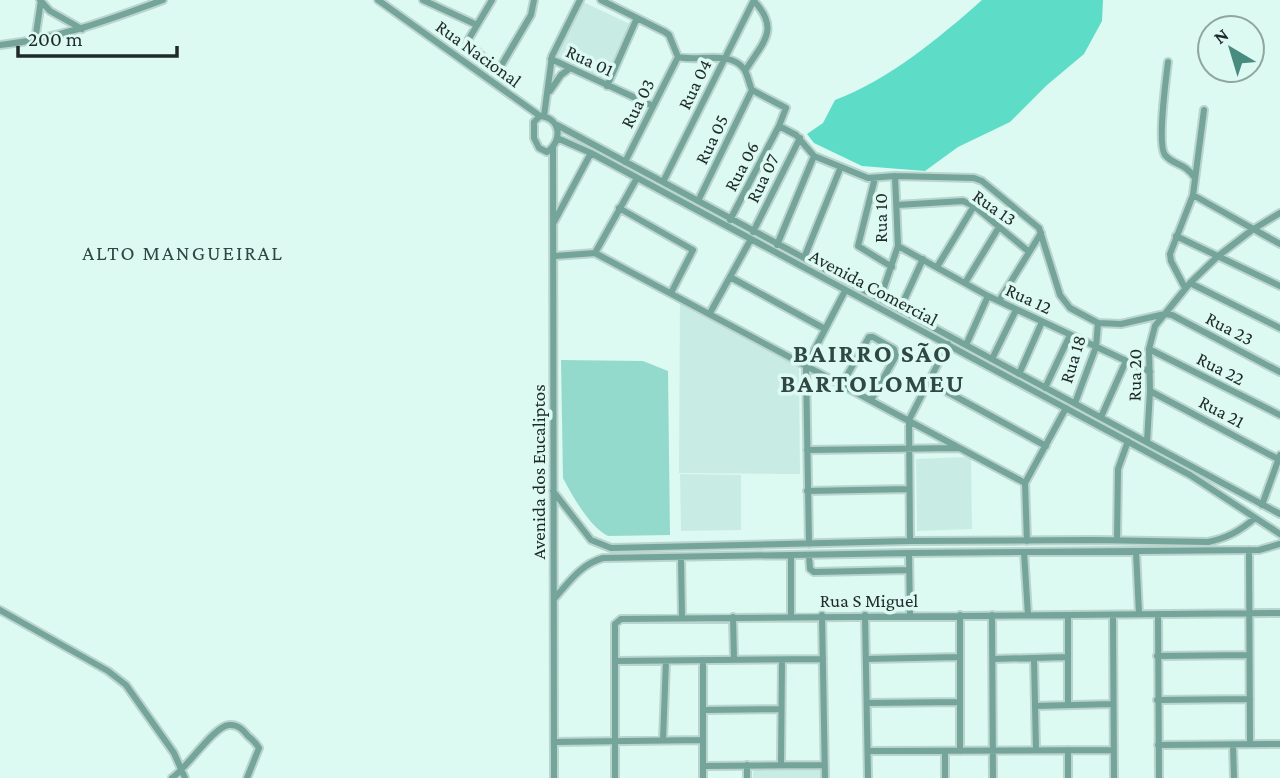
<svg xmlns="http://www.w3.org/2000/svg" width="1280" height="778" viewBox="0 0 1280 778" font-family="'Crimson Pro',serif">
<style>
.built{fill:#c8ece4}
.green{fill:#94dacc}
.forest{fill:#5ddcc7}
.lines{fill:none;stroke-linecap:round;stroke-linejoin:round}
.minor-casing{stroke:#bad4ce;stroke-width:10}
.minor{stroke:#75a49a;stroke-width:6}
.labels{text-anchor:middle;stroke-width:7;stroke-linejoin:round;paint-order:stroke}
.street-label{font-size:19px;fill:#1f2a28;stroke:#dcf9f2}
.neighbourhood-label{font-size:21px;letter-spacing:2px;fill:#304843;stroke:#dcf9f2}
.district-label{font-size:26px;font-weight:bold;letter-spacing:2px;fill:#304843;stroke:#dcf9f2}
</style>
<rect width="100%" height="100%" fill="#dcf9f2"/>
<path class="built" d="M583,2l49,23 -25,54 -53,-23z
M680,300l119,66 1,108 -121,-1z
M967,457l4,2 1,70 -55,2 -1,-72z
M680,474l61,1v55l-60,1z
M816,768l5,3v7h-68v-6l3,-3z"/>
<path class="green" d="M561,360l82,1 25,10 2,164 -62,1c-19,-10 -35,-39 -45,-58z"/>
<path class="forest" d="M982,0h121l-1,21 -18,33 -37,31 -37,37 -52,25 -33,24 -63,-5 -48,-23 -7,-9 16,-11 12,-23c54,-20 104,-62 147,-100z"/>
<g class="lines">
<g class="minor-casing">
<path id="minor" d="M40,0l10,11 32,18
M378,0l162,116c21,2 23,25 7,36l-8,-4 -5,-10v-16l6,-6
M423,0l54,25
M492,0l-25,42 31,29 33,-56 3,-15
M601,0l64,32 4,3 9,22c19,5 52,-7 66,12 4,6 5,15 8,21l34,18 -7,18 17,9 18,21 54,22 27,-2 79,2 8,3 57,47 21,67 10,13 28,15 23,1 44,-10 7,1 108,57
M35,41l6,-41
M0,45c57,-6 109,-25 163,-45
M551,59l102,47
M1168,62c-2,17 -11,82 -3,93 9,11 19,7 30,23
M745,71c17,-28 36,-41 9,-70
M607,86l30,-68
M550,91l11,-16 8,-6
M544,116l8,-60 28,-56
M557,125l723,389
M557,138l34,15 599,322 90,59
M553,147l1,631
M625,162l53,-105
M875,178l-17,68 34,21
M663,182l91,-182
M1193,195l11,-85
M698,201l54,-111
M897,205l66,-4 11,5 54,45
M619,208l74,42 -22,43
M730,220l49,-94
M554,222l37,-69
M753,232l47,-94
M1176,236l104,50
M777,245l37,-89
M898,246l90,50 162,76
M595,253l42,-75
M555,256l40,-3 430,230
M804,258l36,-89
M937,267l37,-61
M730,277l95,52
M965,283l34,-56
M1190,283l90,45
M1185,288l-14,-27 -1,-7 23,-59 87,49
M880,299l18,-53 -3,-70
M999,301l42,-68
M900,309l23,-50
M710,313l41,-74
M966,345l22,-49
M1149,349l131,66
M992,359l24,-49
M1019,374l23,-52
M929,382l117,64
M842,384l27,-47h4l21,12 2,7 -25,44
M1045,388l25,-53
M1150,391l128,68
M1075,403l21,-56 2,-24
M1101,417l25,-56
M1147,442l3,-51 -1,-42 6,-23 35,-43 27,-26 35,-27 28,-17
M807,450l152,-2
M553,491l38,49 20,8 299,-7 184,-1 114,2c19,-4 32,-11 47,-24
M807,491l102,-2
M1262,505l18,-50
M1117,540l1,-71 10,-28
M910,541l-1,-121 39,-76
M1027,541l-2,-58 41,-75
M809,544l-3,-178 39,-75
M1249,550l1,194
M1136,551l3,63
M1024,552l4,63
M909,553l1,62
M809,556l1,13 4,3 95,-2
M681,558l1,60
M554,599c15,-17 27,-35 49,-41l306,-5 350,-3 21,-6
M0,610l108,61 18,14 48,68 11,25
M1158,614l1,164
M822,615l3,163
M865,615l3,163
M960,615v136
M992,615l1,163
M1068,615v90
M1113,615l1,163
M791,616v-60
M733,617l1,42
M1157,656l92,-1
M1034,658l2,92
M866,659l93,-2
M993,659l74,-2
M703,660v118
M615,661l208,-2
M1157,700l93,-1
M867,703l93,-1
M1035,706l78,-2
M703,710l78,-1
M663,740l3,-79
M554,742l149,-2
M1158,745l122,-1
M1233,745l1,33
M868,751l245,-1
M945,751v27
M781,765l1,-105
M704,766l120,-1
M172,778c15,-10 42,-52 57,-53 9,-1 14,5 19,11 5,4 8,7 11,12l-12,30
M615,778v-154l6,-5 659,-6
M747,778v-13
M1068,778v-28"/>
</g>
<use href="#minor" class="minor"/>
</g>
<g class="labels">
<g class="street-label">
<text transform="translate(479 53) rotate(36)" y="7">Rua Nacional</text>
<text transform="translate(590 60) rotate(25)" y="7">Rua 01</text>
<text transform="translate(694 84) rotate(-64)" y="7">Rua 04</text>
<text transform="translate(637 103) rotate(-63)" y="7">Rua 03</text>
<text transform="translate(711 139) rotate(-64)" y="7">Rua 05</text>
<text transform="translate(741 166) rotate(-62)" y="7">Rua 06</text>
<text transform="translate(762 178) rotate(-64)" y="7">Rua 07</text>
<text transform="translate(995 207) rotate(35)" y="7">Rua 13</text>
<text transform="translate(880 218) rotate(-90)" y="7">Rua 10</text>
<text transform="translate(874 287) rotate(28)" y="7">Avenida Comercial</text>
<text transform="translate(1029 298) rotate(25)" y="7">Rua 12</text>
<text transform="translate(1230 328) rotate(28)" y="7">Rua 23</text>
<text transform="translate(1072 359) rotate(-73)" y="7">Rua 18</text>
<text transform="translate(1221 368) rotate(27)" y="7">Rua 22</text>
<text transform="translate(1134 375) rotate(-89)" y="7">Rua 20</text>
<text transform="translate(1222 411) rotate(28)" y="7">Rua 21</text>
<text transform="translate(538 472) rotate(-90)" y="7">Avenida dos Eucaliptos</text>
<text x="869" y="607">Rua S Miguel</text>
</g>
<g class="neighbourhood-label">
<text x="183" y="260">ALTO MANGUEIRAL</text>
</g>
<g class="district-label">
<text x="873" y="362">BAIRRO SÃO<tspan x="873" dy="30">BARTOLOMEU</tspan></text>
</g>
</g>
<g transform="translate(1231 49) rotate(322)"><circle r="33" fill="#dcf9f2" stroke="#90a6a1" stroke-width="2"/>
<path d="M0-5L12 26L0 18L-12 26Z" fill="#488c80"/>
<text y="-10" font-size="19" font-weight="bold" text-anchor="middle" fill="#1f2a28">N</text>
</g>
<path d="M18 46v10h159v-10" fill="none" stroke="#1f2a28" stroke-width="3.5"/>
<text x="28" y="46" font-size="21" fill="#1f2a28" stroke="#dcf9f2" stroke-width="5" paint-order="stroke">200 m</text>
</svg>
